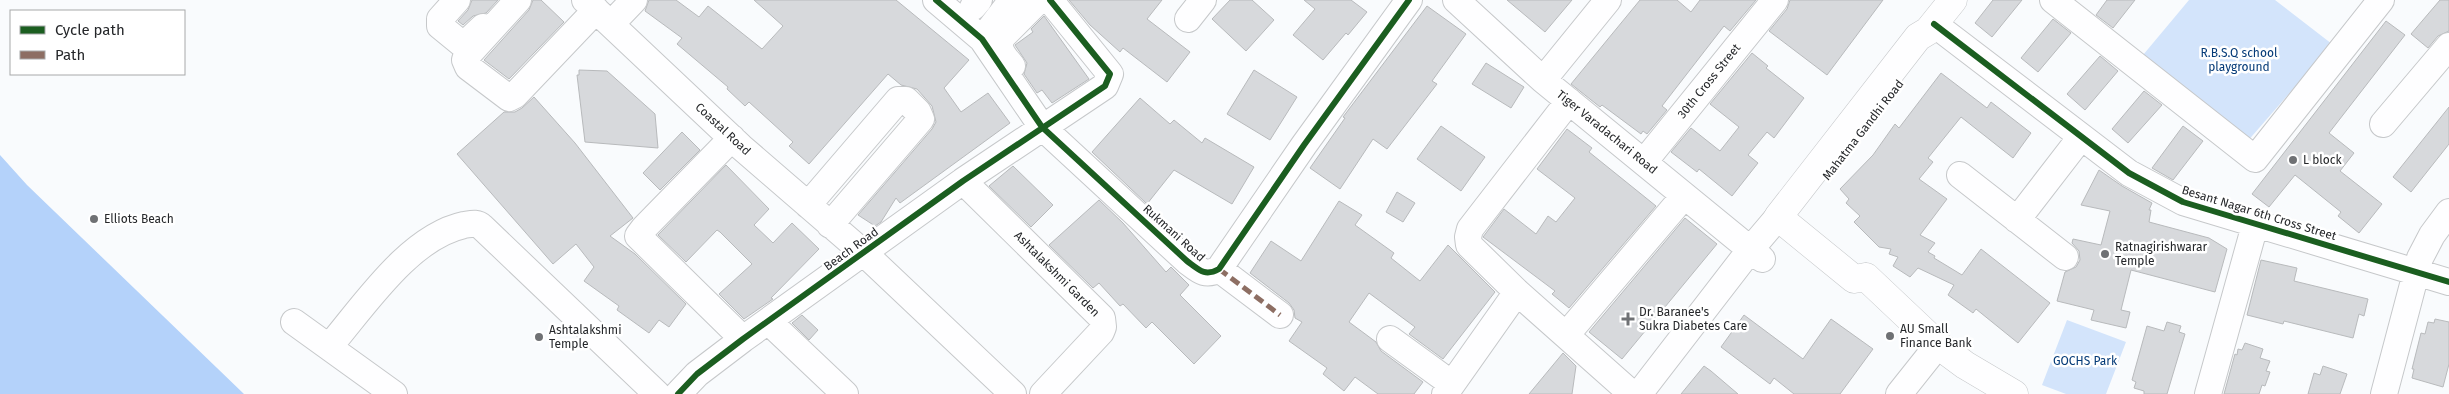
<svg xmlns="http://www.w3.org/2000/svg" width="2449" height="394" viewBox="0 0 2449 394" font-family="'Fira Sans',sans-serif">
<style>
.green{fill:#d3e4fb}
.water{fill:#b4d2fa}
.building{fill:#d7d9dc;stroke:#b8babc}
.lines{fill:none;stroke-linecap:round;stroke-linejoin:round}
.minor-casing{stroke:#c6c8ca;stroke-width:28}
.major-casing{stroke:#c6c8ca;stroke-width:29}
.minor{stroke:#fefeff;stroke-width:26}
.major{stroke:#fefeff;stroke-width:28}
.quiet{stroke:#8d6e63;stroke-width:5;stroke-dasharray:10 5;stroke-linecap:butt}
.cycleway-casing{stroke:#fff;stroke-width:9}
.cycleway{stroke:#1b5e20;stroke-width:6}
.poi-dot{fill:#6f7174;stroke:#fff;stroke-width:2}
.labels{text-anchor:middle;stroke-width:5;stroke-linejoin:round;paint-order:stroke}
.park-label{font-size:12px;fill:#043a77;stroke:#fff}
.street-label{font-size:12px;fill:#25272a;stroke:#fff}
.poi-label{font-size:12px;fill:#25272a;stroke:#fff;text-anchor:start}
</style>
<rect width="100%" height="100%" fill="#f9fbfd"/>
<path class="green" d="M2189,0h86l57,44 -86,99 -108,-82z
M2067,320l59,22 -20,52h-40l-24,-9z"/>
<path class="water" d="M0,155l27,30 217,209h-244z"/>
<path class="building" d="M472,0h26l-12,13 -13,3 -10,9 -5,-4 10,-11z
M533,0h8l23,22 -55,57 -25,-19 45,-50z
M649,0h27l23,17 9,-11 54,43 21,-23 -29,-26h142l73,60 -25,28 17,24 27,-19 22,30 -110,80 -4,-5 -15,24 -6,4 -17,-11 74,-86 4,-7 -4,-16 -15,-17 -16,-4 -13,-11 -79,90 -20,-18 4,-4 -44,-40 -4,4 -18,-17 1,-2 -51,-43 5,-6 -37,-27z
M1069,0h93l-15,19 43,33 -23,30 -44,-34 -3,4 -30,-27z
M1230,0h22l22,20 -28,31 -34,-32z
M1304,0h47l16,12 -19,23 -2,-2 -23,27 -30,-25 22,-26z
M1507,0h65l-27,32z
M1640,0h37l14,12 9,-12h56l-26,31 -6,-5 -62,80 5,4 -20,24 -4,-3 -2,3 -39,-29 -2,2 -29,-23z
M1790,0h93l-56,75 -58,-44 18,-22z
M1993,0h29l-30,37 -17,-14z
M2107,0h28l-22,28 -17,-13z
M2440,0h9v31l-11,5 -10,12 -17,-14z
M1427,6l39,28 -34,47 5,3 -50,65 -14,-10 -33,50 -30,-21 35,-50 -2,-1z
M1044,16l45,63 -37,24 -10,-13 -5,3 -13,-19 3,-11 -12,-18 18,-13 -2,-3z
M2053,19l18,14 -33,39 -17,-14z
M2386,21l19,14 -76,98 25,20 -14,18 42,33 -23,29 -21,-17 3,-4 -46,-37 -26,32 -17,-13z
M1752,53l16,13 -2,2 38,30 -30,40 -7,-6 -19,23 10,8 -26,33 -33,-27 -2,3 -26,-20 20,-24 29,23 19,-24 -29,-23z
M2100,56l18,15 -33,39 -18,-16z
M1486,63l38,24 -13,21 -39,-24z
M579,70l28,1 48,43 3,34 -73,-6 -8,-67h2z
M1254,70l43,27 -27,43 -43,-26z
M1941,73l46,35 4,-6 40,31 -18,25 -52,-41 -33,41 5,4 -14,17 28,20 -27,36 15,8 -7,9 7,4 -1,2 28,17 19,-26 69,54 -32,40 -42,-34 -3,4 -25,-18 6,-10 -36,-17 -8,9 -17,-11 5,-9 -9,-3 2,-5 -12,-2 -25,-25 6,-6 -14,-13 3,-4 -9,-10 33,-34 22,-31 4,4z
M2144,91l18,14 -34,38 -16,-14z
M534,97l41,46 58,75 -23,18 25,18 51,50 -17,23 -10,-7 -10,13 -32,-23 2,-4 -35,-25 10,-14 -18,-23 -23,20 -96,-110 47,-42h11l7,-4z
M1140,98l30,26 4,-4 28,23 3,-5 49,29 -22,37 -58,-34 -27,34 -55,-52z
M2449,107v37l-38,48 -18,-15z
M1441,126l44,31 -24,34 -44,-32z
M2183,126l20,15 -30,39 -21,-12z
M1567,129l25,19 -3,4 67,54 -87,102 -17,-14 3,-3 -72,-54 21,-28 32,25 12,-18 8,6 19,-24 -38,-29z
M682,132l18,18 -40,40 -17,-17z
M726,165l43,44 -15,16 19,18 19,-20 27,26 -48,49 2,1 -29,20 -25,-25 33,-30 -32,-32 -3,-2 -31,32 -28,-27z
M1013,166l40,39 -22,22 -42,-41z
M2099,170l23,16 30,17 -3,7h2l-2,12 60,16 18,11 -12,43 -84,-22 -10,40 9,2 -4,16 -35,-8 3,-10 -37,-9 8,-29 11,-5 4,-7 -1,-9 -7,-8 1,-4 28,6 9,-34 -29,-6z
M1397,192l18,11 -12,19 -17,-10z
M1099,200l24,23 43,49 5,-5 18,18 -9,10 41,41 -27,28 -42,-42 -6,6 -23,-24 -3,2 -21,-23 -6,5 -44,-43z
M1339,201l23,14 -7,10 39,28 -3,5 29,23 28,-36 47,47 -52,67 -34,-25 6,-7 -46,-34 -20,29 27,20 5,9 42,31 -9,12h-36l-23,-17 -11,14 -21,-17 4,-6 -38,-27 13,-19 -7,-4 -1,-8 -5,-7 -39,-30 21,-32 30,20z
M1685,218l32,26 -95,115 -33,-27z
M2261,260l36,8 -3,13 74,18 -4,17 -5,-2 -6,24 -69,-17 -1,3 -36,-9z
M802,315l16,15 -9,10 -17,-17z
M1744,315l59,44 28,-40 42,30 -33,45h-46l-20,-16 -4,6 -49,-37z
M2435,319l14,3v42l-6,23 -31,-9 2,-9h-2l9,-36 4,1 3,-12 6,1z
M2167,322l14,4 -2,6 6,2 -18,60h-23v-3l-10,-3 2,-6 -4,-2 15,-54 17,5z
M2245,343l18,6 -3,9 10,3 -4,10 4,1 -5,14 -3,-1 -3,9h-35l11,-40 2,1 1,-6 4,1z
M1563,353l13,13 -4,28h-43z
M1704,366l7,5 27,23h-57z
M2323,366l24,8 -7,20h-32l6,-21 6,2z"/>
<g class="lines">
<g class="minor-casing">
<path id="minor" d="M457,0l-17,19v7l22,18h3l18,-17
M518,0l-52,57 -1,3 3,7 41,31 6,-3 81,-85
M585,0l156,147 124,107 148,140
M936,0l46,39 60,88 145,134c12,9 18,16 32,8l85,-124 105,-145
M1456,0l87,80 219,179
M2053,0l202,159 126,-159
M973,7l6,-7
M1188,19l15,-19
M612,23l22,-23
M1934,24l195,149 54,29 266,80
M986,34l26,-34
M1012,66c-7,-9 -16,-16 -10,-29l37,-37
M1543,80l65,-80
M1569,101l-99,128 -2,8 1,8 48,47 115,102
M2383,124l66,-78
M732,138l-88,90 -6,8 105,103
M1644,162l131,-162
M1960,175l105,82
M963,181l139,137 1,9 -2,5 -58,62
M808,205l90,-105h8l12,12 3,7 -91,106
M2017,220l64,-83
M1219,269l61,46
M294,322l100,72
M769,322l76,72
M1567,334l117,-138
M1390,339l62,45
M329,347c35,-41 80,-110 135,-122 7,-1 13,-3 18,2l175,167
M678,394l19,-20 46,-35 220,-158 142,-95 5,-12 -60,-74
M1445,394l72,-102
M1639,394l111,-144 28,-33
M1899,394l39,-49
M2208,394l47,-169
M2384,394l36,-136 12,-23 17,-23"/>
</g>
<g class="major-casing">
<path id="major" d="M1866,277l-12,2 -76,-62 140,-180 10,-6 25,-31
M1866,277l72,68 27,20 49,29"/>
</g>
<use href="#minor" class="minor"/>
<use href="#major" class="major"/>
<path class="quiet" d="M1219,269l61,46"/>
<g class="cycleway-casing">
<path id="cycleway" d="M936,0l46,39 60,88 145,134c12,9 18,16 32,8l85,-124 105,-145
M1934,24l195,149 54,29 266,80
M678,394l19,-20 46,-35 220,-158 142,-95 5,-12 -60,-74"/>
</g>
<use href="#cycleway" class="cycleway"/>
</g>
<g class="poi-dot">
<circle cx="2293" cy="160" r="5"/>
<circle cx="94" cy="219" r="5"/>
<circle cx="2105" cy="254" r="5"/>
<path d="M1625.5 311.5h5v5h5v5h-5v5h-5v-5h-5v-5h5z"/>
<circle cx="1890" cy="336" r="5"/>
<circle cx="539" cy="337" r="5"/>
</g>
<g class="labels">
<g class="park-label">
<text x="2239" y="57">R.B.S.Q school<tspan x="2239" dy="14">playground</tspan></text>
<text x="2085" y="365">GOCHS Park</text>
</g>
<g class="street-label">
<text transform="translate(1709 81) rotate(-51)" y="4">30th Cross Street</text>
<text transform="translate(723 129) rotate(43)" y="4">Coastal Road</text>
<text transform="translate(1863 130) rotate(-52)" y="4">Mahatma Gandhi Road</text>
<text transform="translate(1607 132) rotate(39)" y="4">Tiger Varadachari Road</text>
<text transform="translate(2259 213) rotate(17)" y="4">Besant Nagar 6th Cross Street</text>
<text transform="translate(1174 233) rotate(42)" y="4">Rukmani Road</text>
<text transform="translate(851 249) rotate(-36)" y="4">Beach Road</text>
<text transform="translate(1057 274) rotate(45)" y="4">Ashtalakshmi Garden</text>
</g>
<g class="poi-label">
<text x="2303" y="164">L block</text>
<text x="104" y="223">Elliots Beach</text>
<text x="2115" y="251">Ratnagirishwarar<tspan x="2115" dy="14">Temple</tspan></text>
<text x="1639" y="316">Dr. Baranee's<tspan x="1639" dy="14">Sukra Diabetes Care</tspan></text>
<text x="1900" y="333">AU Small<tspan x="1900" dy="14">Finance Bank</tspan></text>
<text x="549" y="334">Ashtalakshmi<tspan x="549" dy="14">Temple</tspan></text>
</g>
</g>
<rect x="10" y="10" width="175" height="65" fill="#ffffff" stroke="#a8a9aa"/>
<rect x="20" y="26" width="25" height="8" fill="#1b5e20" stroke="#a8a9aa"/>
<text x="55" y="35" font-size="15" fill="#25272a">Cycle path</text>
<rect x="20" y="51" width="25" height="8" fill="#8d6e63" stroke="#a8a9aa"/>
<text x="55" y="60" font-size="15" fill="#25272a">Path</text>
</svg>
